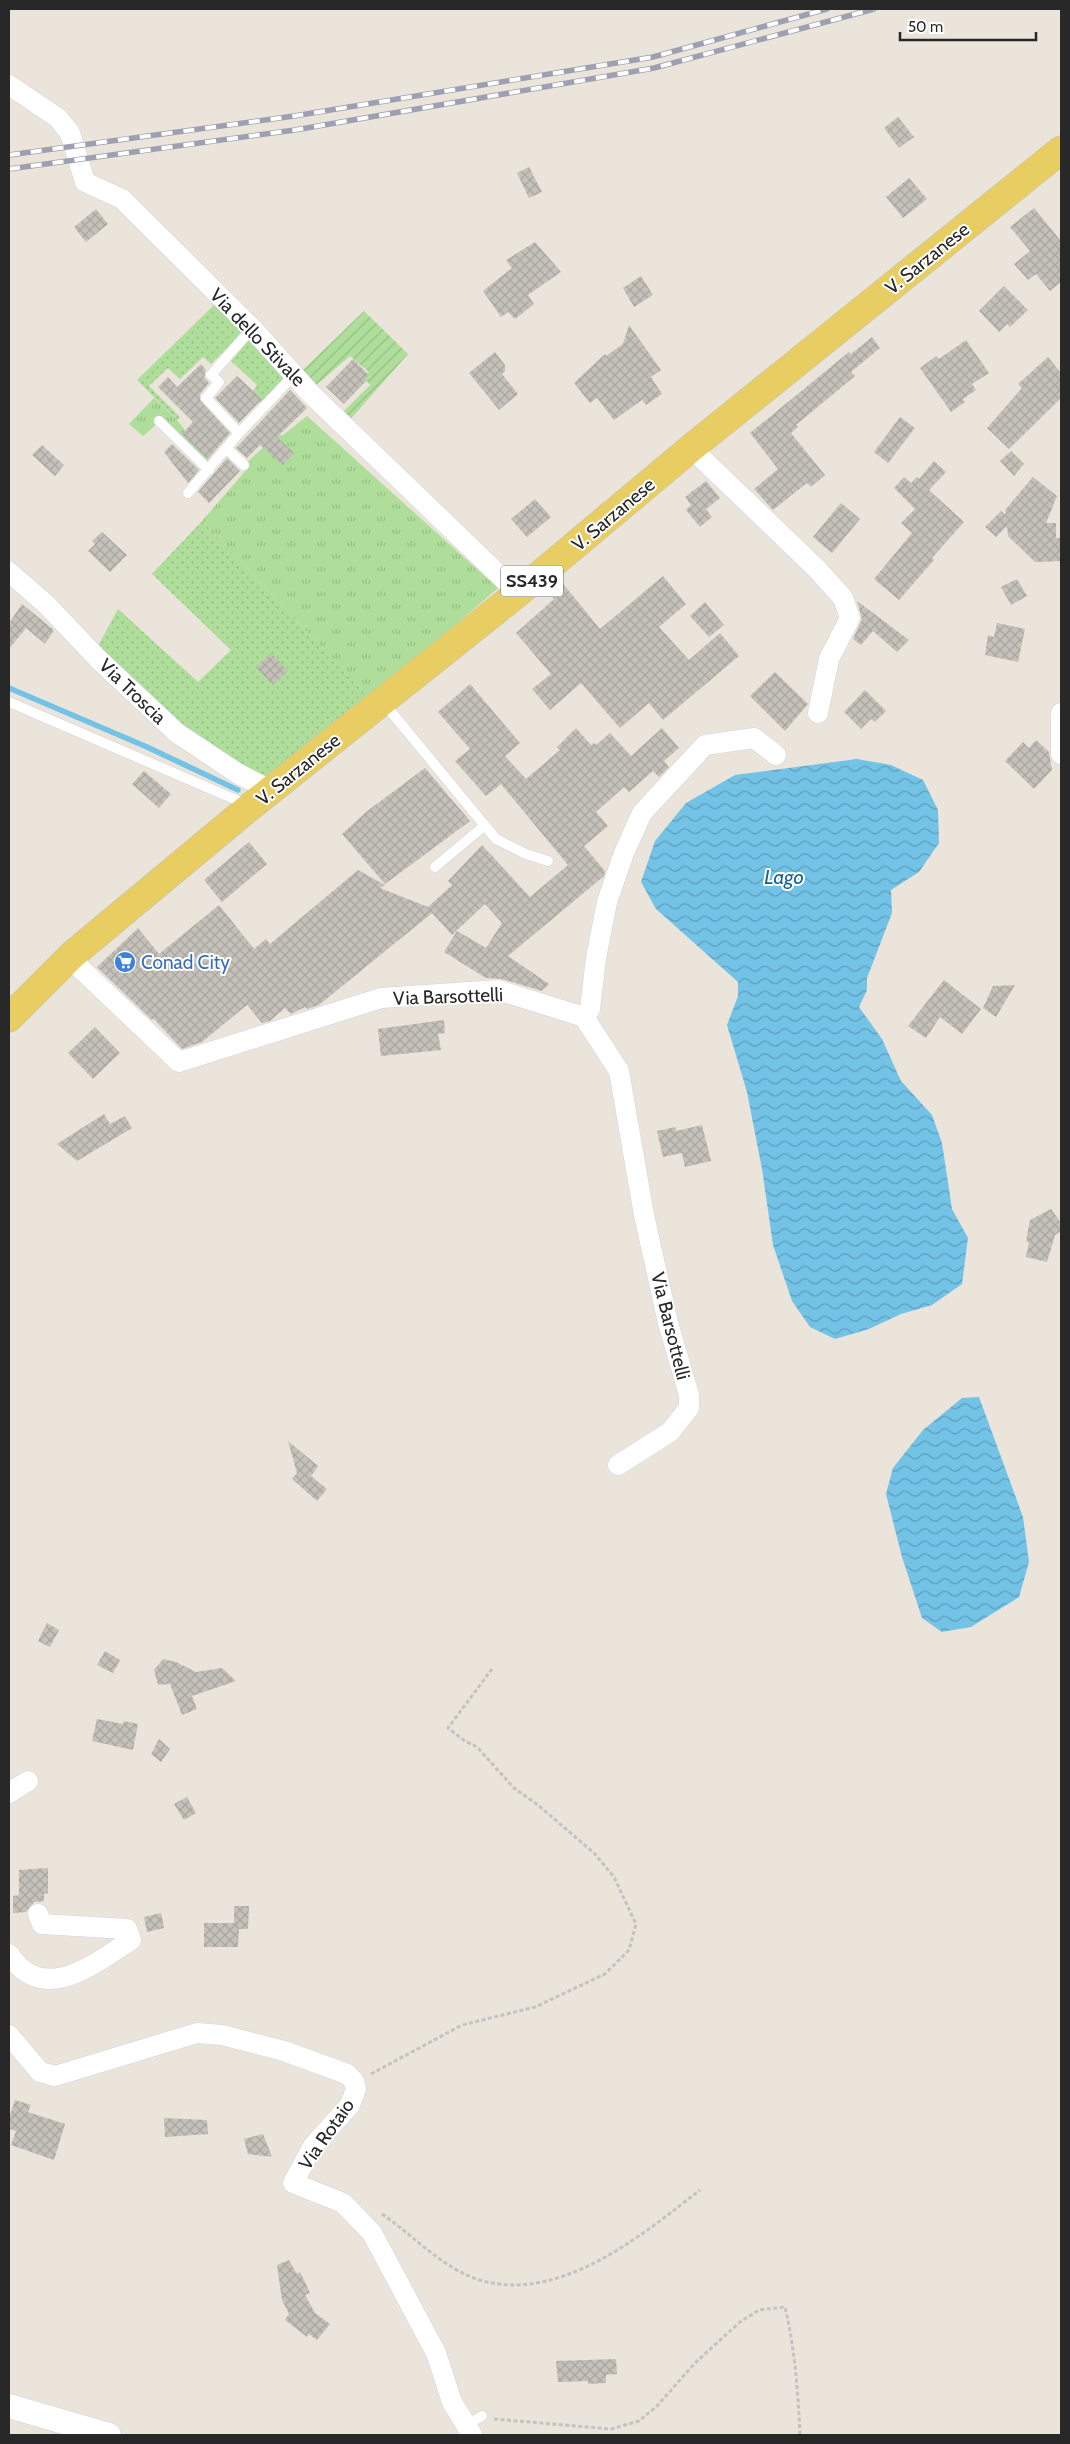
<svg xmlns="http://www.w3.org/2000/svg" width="1070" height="2444" viewBox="0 0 1070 2444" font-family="Cabin,sans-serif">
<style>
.grass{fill:url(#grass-dots)}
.park{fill:url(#park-tufts)}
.garden{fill:url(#garden-furrows)}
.water{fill:url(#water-waves)}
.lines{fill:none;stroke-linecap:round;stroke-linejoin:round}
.stream{stroke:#73c3e7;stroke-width:5.5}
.building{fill:url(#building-cross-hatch)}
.service-casing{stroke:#d0d2e0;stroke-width:11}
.minor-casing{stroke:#d0d2e0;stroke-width:21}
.tertiary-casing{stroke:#d0d2e0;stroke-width:25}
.primary-casing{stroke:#c3c3c3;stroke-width:29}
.path{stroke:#c3c3c3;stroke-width:3;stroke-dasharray:4 2.5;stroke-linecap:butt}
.service{stroke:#fff;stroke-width:10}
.minor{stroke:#fff;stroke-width:20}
.tertiary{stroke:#fff;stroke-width:24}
.primary{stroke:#e8cd62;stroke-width:28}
.rail-casing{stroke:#9ea0b1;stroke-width:5.5}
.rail{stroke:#fff;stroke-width:4;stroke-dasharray:11;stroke-linecap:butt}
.labels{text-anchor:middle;stroke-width:4;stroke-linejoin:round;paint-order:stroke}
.shield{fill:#fff;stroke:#686868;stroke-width:1}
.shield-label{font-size:18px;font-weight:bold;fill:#282828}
.street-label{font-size:19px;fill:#282828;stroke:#fff}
.shop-label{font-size:19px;fill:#366cbe;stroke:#fff;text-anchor:start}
.water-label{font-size:20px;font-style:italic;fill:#15618f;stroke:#fff}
</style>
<defs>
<pattern id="grass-dots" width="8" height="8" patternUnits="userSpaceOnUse" patternTransform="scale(1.25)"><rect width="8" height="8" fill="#aede9a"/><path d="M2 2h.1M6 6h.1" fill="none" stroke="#96be85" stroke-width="1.8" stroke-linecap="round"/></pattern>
<pattern id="park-tufts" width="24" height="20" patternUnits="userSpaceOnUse" patternTransform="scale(1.25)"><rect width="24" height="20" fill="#aede9a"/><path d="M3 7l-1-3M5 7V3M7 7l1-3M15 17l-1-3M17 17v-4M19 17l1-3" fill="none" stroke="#96be85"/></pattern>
<pattern id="garden-furrows" width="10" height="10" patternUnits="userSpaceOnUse" patternTransform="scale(1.25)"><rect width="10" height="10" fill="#aede9a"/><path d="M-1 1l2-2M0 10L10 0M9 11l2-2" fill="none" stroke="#96be85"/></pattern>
<pattern id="water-waves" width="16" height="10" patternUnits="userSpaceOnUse" patternTransform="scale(1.25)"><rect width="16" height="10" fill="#73c3e7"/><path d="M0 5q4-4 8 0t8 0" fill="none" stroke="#5e9ebb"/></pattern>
<pattern id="building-cross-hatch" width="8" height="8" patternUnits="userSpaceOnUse" patternTransform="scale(1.25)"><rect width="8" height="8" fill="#c5c1ba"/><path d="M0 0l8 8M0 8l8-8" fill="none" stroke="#a9a6a0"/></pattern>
</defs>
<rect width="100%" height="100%" fill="#eae4da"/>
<path class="grass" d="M216,303l28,28 -33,33 -8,-7 -23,22 -12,-11 -19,18 31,31 -3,3 -40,-40z
M250,339l37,36 -27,28 -10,-8 7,-10 -26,-24z
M202,521l168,177 -104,81 -83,-51 -85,-82 20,-37 80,73 33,-32 -79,-76z"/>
<path class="park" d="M154,398l23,22 36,46 -6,6 -50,-48 -14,12 -14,-12z
M307,416l191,172 -128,110 -168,-177 45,-52 -3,-4 35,-32 3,3z"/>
<path class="garden" d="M364,311l44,43 -60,68 -9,-6 31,-31 -6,-7 5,-6 -19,-16 -36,31 -12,-16z"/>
<path class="water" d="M857,759l34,6 32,15 15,30 1,33 -20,29 -28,18 1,23 -25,65v12l-8,17 23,32 19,42 31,34 10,28 10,66 16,29 -6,46 -30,21 -31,9 -32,15 -34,10 -25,-12 -18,-26 -19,-56 -11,-76 -15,-77 -20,-67 11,-29v-14l-82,-73 -15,-27 14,-41 31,-38 49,-28z
M979,1397l44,120 6,45 -10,35 -48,30 -29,5 -20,-14 -20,-61 -16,-63 7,-26 30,-38 39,-32z"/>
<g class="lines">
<path class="stream" d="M9,688l138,59 91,43"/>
</g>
<path class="building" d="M898,117l16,20 -15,11 -15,-20z
M529,167l13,25 -13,6 -12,-25z
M909,178l18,21 -24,19 -17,-21z
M1034,208l27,33v41l-11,9 -14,-17 -8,6 -14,-16 16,-13 -20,-24z
M96,209l12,15 -22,18 -12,-15z
M535,242l26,30 -33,23 6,9 -19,15 -7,-7 -7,5 -18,-26 29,-23 -6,-8z
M641,276l12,19 -19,12 -11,-19z
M1004,286l24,24 -18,17 -3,-3 -8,8 -20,-21z
M629,325l32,45 -10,7 11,17 -16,11 -4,-5 -28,20 -17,-22 -7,5 -16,-20 31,-29 1,2 17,-12z
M872,337l8,11 -29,24 4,4 -59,49 2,2 -7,6 34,42 -14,12 -4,-4 -34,27 -19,-21 24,-20 -28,-36 99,-81 2,2z
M966,340l23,33 -17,11 4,6 -13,9 2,3 -14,10 -31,-44 16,-12 3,3z
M495,352l10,13v6l-3,3 16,20 -19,16 -30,-37z
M1048,357l13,16v25l-52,51 -22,-21 35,-40 -4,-4z
M353,359l16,16 -4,3 2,2 -23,24 -18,-17z
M201,364l5,6 -2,7 5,6 -9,11v6l30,33 -22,26 -26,-25 11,-12 -35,-35 10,-10 9,10z
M237,376l25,23 -23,24 -24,-25z
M290,390l17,18 -30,29 17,16 -11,12 -23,-20 -13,13 -11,-10z
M900,417l15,11 -27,35 -14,-11z
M172,444l27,26 -11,13 -24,-31z
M42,445l22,20 -9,11 -23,-21z
M1011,451l13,13 -10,12 -14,-15z
M227,458l13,13 -31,32 -11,-11z
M934,461l12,11 -17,18 35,32 -32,36 2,2 -35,40 -25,-21 38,-46 -11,-10 14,-14 -21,-21 10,-11 7,6 6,-6 2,2z
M1033,477l24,19 -11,27h10v15h5v23l-26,1 -27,-26 -1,-10 -11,11 -11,-10 16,-16 5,4 -1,-5z
M706,481l14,17 -14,11 6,8 -12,10 -14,-17 5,-5 -6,-8z
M535,499l16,18 -24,20 -16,-18z
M841,503l19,16 -28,34 -19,-16z
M102,532l25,23 -17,17 -22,-21 7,-7 -3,-3z
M663,576l23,28 -27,23 30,33 31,-27 19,23 -76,64 -14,-17 -29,25 -39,-45 -31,27 -18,-21 19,-15 -35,-41 38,-34 -7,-8 13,-11 40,49z
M1017,579l10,17 -16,9 -10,-18z
M857,601l52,39 -12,12 -24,-21 -12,14 -8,-6 9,-20z
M705,602l19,23 -15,12 -19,-21z
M22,604l32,26 -9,14 -19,-16 -17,21v-26z
M997,623l28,6 -7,33 -33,-7 3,-20 6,2z
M271,653l17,18 -15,14 -17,-18z
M775,672l33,32 -23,27 -35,-35z
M470,684l50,59 -15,13 21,23 34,-29 -3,-3 19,-19 15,17 3,-2 2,2 14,-12 21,23 31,-28 17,20 -15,13 5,6 -10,10 -6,-6 -24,21 -5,-5 -28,25 12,14 -24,20 21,25 -1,5 -96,80 41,28 -7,7 -40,-12 -16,-1 -42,-26 13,-21 29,17 16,-25 -17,-19 -33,31 -20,-22 -113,92 -12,4 -2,-2 -14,7 -6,-6 -15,13 -8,2 -15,-18 -45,37 -20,7 -28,-30 -2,1 -55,-53 41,-39 21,26 60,-49 35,44 12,-10 4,5 88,-74 27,15 -5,3 48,19 24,-22 -4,-4 34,-36 48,52 38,-32 -67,-81 -15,12 -31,-35 15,-12 -32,-37z
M865,690l21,21 -11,11 -4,-3 -10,10 -17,-17z
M1036,740l13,12 3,18 -18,19 -29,-28 18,-19 6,6z
M425,768l45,53 -85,63 -43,-50 24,-22z
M144,771l27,23 -12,14 -27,-24z
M249,842l18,22 -45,38 -18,-22z
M944,980l37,29 -19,25 -22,-17 -14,21 -18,-12z
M1015,985l-19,32 -13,-9 10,-22z
M444,1020l1,13 -7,1 3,16 -60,6 -3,-27z
M95,1027l25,26 -27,26 -25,-26z
M104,1114l6,10 15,-8 7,12 -55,33 -20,-17z
M702,1125l9,36 -26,6 -3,-14 -19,4 -6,-26 19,-4v4z
M1051,1209l10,14v8l-6,4 -8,27 -21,-5 3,-15 -3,-1 4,-21z
M288,1441l30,25 -7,10 16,13 -10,12 -25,-22 5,-6z
M47,1623l12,7 -9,17 -12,-6z
M105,1651l15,9 -7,13 -16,-8z
M163,1659l13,3 20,10 26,-4 14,13 -44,15 5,13 -15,6 -12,-31 -12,1 -4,-15z
M97,1719l26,5 1,-3 14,3 -5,26 -41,-9z
M159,1739l11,10 -9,13 -10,-8z
M187,1797l9,16 -12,7 -10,-16z
M48,1868v25l-4,1v7l-10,1 -8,10 -13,1v-17l6,-1v-25z
M234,1906h15l-1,23h-9l-1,18h-34v-24h30z
M161,1913l3,15 -17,4 -3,-15z
M15,2100l16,5 -3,7 37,12 -11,36 -43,-15 5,-14 -7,-2v-11z
M164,2118l43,2 1,14 -43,3z
M263,2134l9,23 -24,-3 -4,-15z
M289,2260l8,14 3,-2 4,8 6,13 -5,2 10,18 15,11 -13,16 -8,-6 -2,3 -22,-17 4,-6 -7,-14 -5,-35z
M616,2359l1,15 -11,1v8l-18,1v-3l-30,1 -2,-21z"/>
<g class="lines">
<g class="service-casing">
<path id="service" d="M159,421l50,49
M239,433l-33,-35 13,-16 -8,-7 41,-47
M228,450l16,15
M188,493l51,-60 56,-59
M9,702l239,103
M383,702l113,137 30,15 22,7
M435,867l49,-41
M466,2425l16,-9"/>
</g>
<g class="minor-casing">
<path id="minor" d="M9,85l49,33 12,15 15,49 37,17 130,129 59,66 207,199
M691,448l126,121 26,29 7,20 -21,41 -11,54
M9,572l38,33 52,55 78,73 60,40 35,18
M1061,713v41
M72,955l9,14 98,93 202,-64 117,-8 86,27 35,54 25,144 24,108 21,72v13l-19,24 -52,33
M584,1017l6,-8 6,-51 11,-56 17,-49 18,-40 63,-68 49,-7 22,17
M9,1793l19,-12
M9,1954c34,52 85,10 122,-14l-4,-11 -85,-5 -4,-10
M9,2035l31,37 15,4 142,-43 25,2 62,16 63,23 7,7 2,8 -6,16 -37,41 -20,37 50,20 29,30 64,120 16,49 20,33"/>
</g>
<g class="tertiary-casing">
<path id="tertiary" d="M9,2406l100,29"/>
</g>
<g class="primary-casing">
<path id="primary" d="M9,1018l63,-63 179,-149 267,-213 173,-145 370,-298"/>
</g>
<path class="path" d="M371,2074l91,-49 73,-18 70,-33 24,-24 7,-26 -22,-47 -20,-24 -56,-48 -24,-17 -37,-41 -12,-6 -17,-13 44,-59
M382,2214c31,21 63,57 101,67 79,21 159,-46 217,-91
M494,2419l117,10 28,-8 18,-15 38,-43 45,-41 19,-12 26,-3c10,42 13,85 15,128"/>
<use href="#service" class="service"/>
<use href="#minor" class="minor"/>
<use href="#tertiary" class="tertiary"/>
<use href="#primary" class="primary"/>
<g class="rail-casing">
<path id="rail" d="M9,155l285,-39 359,-59 174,-48
M9,169l286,-39 359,-62 220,-59"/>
</g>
<use href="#rail" class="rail"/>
</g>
<defs>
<g id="supermarket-disc" transform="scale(1.125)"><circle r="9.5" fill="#3f7fe0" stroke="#fff"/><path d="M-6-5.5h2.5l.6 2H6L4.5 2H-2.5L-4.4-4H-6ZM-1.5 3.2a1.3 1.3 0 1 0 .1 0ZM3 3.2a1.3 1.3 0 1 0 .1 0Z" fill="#fff"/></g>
</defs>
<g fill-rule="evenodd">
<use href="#supermarket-disc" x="125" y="962"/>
</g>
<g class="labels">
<rect class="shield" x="501" y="565.5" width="62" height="31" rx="4"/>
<g class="shield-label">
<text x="532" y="587">SS439</text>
</g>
<g class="street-label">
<text transform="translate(927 258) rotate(-39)" y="7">V. Sarzanese</text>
<text transform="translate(258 337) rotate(46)" y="7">Via dello Stivale</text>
<text transform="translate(613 514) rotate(-40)" y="7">V. Sarzanese</text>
<text transform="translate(133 691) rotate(44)" y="7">Via Troscia</text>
<text transform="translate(298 769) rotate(-39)" y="7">V. Sarzanese</text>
<text transform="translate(448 996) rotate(-2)" y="7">Via Barsottelli</text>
<text transform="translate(671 1326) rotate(76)" y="7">Via Barsottelli</text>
<text transform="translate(326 2134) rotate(-55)" y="7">Via Rotaio</text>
</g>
<g class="shop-label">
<text x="141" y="969">Conad City</text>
</g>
<g class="water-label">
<text x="784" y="884">Lago</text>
</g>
</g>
<rect width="1070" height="2444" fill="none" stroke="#282828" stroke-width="20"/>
<path d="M900 32v8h136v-8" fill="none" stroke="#282828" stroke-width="2.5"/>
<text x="908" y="32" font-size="15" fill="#282828" stroke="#ffffff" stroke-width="4" paint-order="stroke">50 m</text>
</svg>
